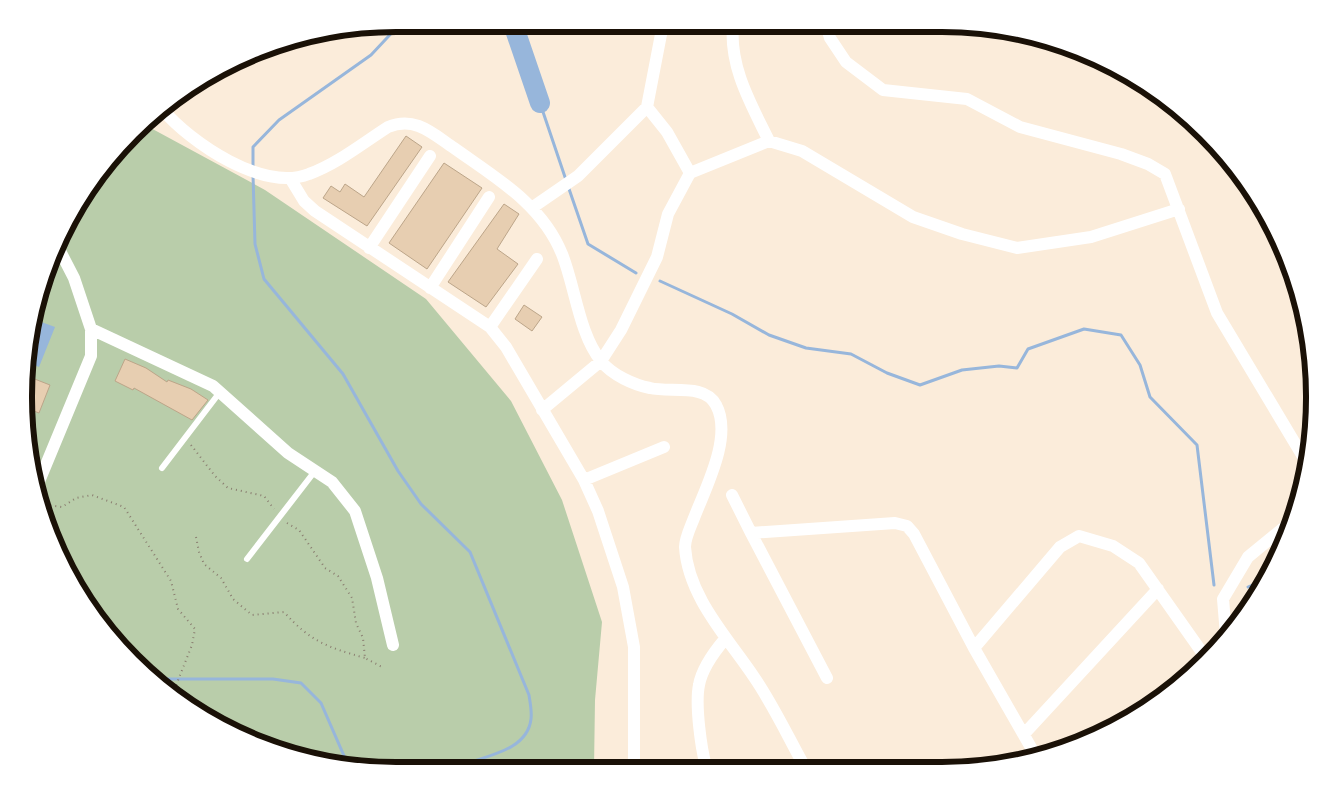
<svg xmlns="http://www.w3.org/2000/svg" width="1339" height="794" viewBox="0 0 1339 794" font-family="Rubik,sans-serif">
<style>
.green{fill:#b9cdaa}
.water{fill:#97b6db}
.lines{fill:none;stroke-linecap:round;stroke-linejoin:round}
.stream{stroke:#97b6db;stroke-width:3}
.river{stroke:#97b6db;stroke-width:20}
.building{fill:#e7ceb1;stroke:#bca589}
.path{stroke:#8a7e70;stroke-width:2;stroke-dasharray:1 4;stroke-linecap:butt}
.lane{stroke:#fff;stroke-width:6}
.street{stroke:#fff;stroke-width:12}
.rim{fill:none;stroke:#1a1107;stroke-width:6}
</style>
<rect width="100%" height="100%" fill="#fbecda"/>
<path class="green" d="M147,126l118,64 161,109 85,102 51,99 40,122 -7,78 -1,69h-222l-95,-19 -88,-43 -88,-83 -57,-107 -20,-120 19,-120 44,-88z"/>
<path class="water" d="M36,320l19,7 -16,40 -10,-4z"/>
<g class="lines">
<path class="stream" d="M540,103l26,77
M253,169v-22l26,-27 92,-65 29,-31
M253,175l2,69 9,35 79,95 55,97 23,33 49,48 59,143c1,7 3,16 2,24 -4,35 -53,37 -78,50
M568,186l20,58 48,29
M660,281l72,33 37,21 37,13 45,6 36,19 33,12 42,-15 37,-4 18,2 11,-19 56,-20 37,6 19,30 10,32 47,48 17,140
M1248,587l18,-8
M159,679h114l28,4 20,20 27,62"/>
<path class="river" d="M513,24l27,79"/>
</g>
<path class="building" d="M406,136l16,11 -55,79 -44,-28 8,-12 9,6 5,-8 19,13z
M444,163l38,25 -55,81 -38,-26z
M504,204l15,10 -22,35 21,15 -32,43 -38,-25z
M524,305l18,12 -10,14 -17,-12z
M125,359l21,9 21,14 1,-2 23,9 17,11 -16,20 -58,-32 -1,2 -18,-9z
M27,376l23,9 -11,28 -13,-5 -2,-11z"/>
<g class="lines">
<path class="path" d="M191,445l24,31 13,12 36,8 10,13
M44,517l4,-12 14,2 14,-9 16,-3 32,12 47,74 7,28 17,20 -3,16 -17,43 3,8
M287,523l12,7 26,38 13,8 14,22 4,25 7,15 2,20 17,9
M196,537l3,15 5,12 17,14 12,21 19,16 32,-3c27,30 43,35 81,46
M197,711l38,11 8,10 30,9 11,11"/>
<path class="lane" d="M162,468l58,-76
M247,559l68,-88"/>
<path class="street" d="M733,24c-4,43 18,80 36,117
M826,24l4,14 16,24 37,28 84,9 53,28 101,27 27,10 17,10 52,139 91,152
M647,107l20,25 23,41
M162,109c29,34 101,83 147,65 28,-10 54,-31 79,-47 27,-11 44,6 66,21 42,30 88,56 108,106 13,32 17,80 39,107 11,14 33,24 49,27 20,5 55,-5 66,17 17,31 -10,82 -22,113 -3,8 -9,20 -9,29 3,50 43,91 69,130 20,29 35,62 52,92
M290,178l14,23 11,10 175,116 16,20 78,133 14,31 25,76 11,60v122
M533,207l45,-31 69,-69 16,-83
M369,248l61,-92
M430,288l59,-91
M490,327l47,-68
M91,329l122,57 75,67 44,29 23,29 22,67 16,67
M542,410l59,-49 20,-31 36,-73 11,-43 22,-41 79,-32 33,10 111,66 49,17 55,14 74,-11 88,-28
M584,480l80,-33
M38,484l53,-128v-27l-17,-51 -16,-31
M732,495l19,38
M1226,635l-3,-36 25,-42 44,-36
M974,648l86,-101 19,-11 34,10 26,17 67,95
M827,678l-76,-145 144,-10 12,3 7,8 60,114 63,110
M1025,733l133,-144
M707,769c-6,-18 -12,-65 -8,-84 3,-17 15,-33 26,-46"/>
</g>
<path d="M0 0H1339V794H0ZM396 32H942A364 364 0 0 1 1306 396V398A364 364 0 0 1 942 762H396A364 364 0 0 1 32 398V396A364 364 0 0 1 396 32Z" fill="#fff" fill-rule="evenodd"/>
<path class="rim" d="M396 32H942A364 364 0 0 1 1306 396V398A364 364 0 0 1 942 762H396A364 364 0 0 1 32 398V396A364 364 0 0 1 396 32Z"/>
</svg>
